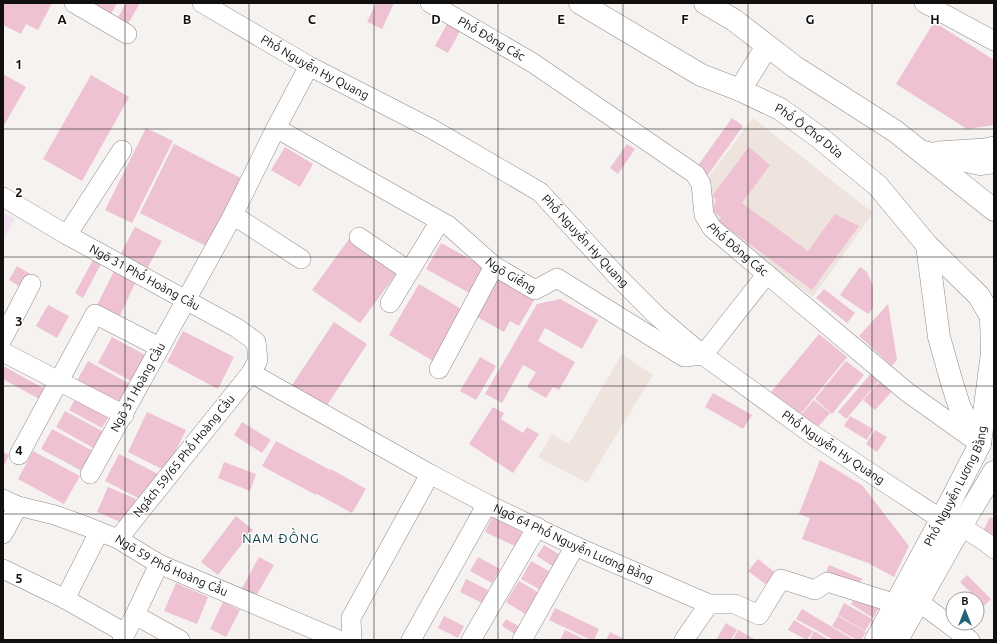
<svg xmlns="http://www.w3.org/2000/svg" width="997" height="643" viewBox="0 0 997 643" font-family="Ubuntu,sans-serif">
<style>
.commercial{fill:#f4e2f3}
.built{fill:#efe3de}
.building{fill:#eec2d2}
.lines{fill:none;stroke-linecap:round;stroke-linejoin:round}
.minor-casing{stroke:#8f8c8a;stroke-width:20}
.major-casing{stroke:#8f8c8a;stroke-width:23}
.minor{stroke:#fff;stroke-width:19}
.major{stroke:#fff;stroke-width:22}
.grid{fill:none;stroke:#11100f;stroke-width:1;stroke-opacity:0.55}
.labels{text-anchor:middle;stroke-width:3;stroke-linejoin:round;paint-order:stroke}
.street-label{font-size:12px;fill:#11100f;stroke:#fff}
.neighbourhood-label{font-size:13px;letter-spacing:1px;fill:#053e4d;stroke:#fff}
.grid-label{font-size:13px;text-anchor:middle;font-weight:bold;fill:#11100f;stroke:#fff;stroke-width:3;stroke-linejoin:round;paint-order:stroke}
</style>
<rect width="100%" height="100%" fill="#f5f2f0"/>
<path class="commercial" d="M3,213l12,6 -12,21z"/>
<path class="built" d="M753,118l120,95 -60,84 -95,-69 -14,-45z
M622,354l31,21 -66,108 -49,-26 14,-23 17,10z"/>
<path class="building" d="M3,3h49l-14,27 -12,-6 -5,10 -18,-9v-11l1,-2h-1z
M79,3h38l-9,16z
M126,3h14l-15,26 -10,-6z
M376,3h18l-12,26 -15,-7z
M448,22l13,7 -13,24 -13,-7z
M934,22l60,38v65l-27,4 -71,-45z
M3,74l23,13 -23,40z
M91,75l38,22 -47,84 -39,-22z
M732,118l11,8 -38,53 -11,-8z
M146,128l27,13 -41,82 -27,-13z
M174,144l67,34 -35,68 -66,-33z
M627,144l8,5 -17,25 -8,-6z
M285,147l28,17 -13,23 -29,-17z
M749,147l21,18 -28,38 66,48 27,-37 24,12 -47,64 -94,-69 3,-4 -7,-5 -1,-6 4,-6 -5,-4z
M135,227l27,14 -15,28 -27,-14z
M349,239l48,34 -37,50 -48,-33z
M441,243l47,26 -15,26 -47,-26z
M93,260l8,4 -18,34 -8,-5z
M17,266l17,10 -8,14 -17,-10z
M860,267l7,5 3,7 3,8v21l-5,6 -28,-19z
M115,269l22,10 -19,41 -23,-11z
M494,274l42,23 -17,29 -9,-5 -6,11 -32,-18z
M419,284l46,27 -30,51 -46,-27z
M824,289l31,24 -8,10 -31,-25z
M560,299l38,21 -16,29 -37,-21 -7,13 37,21 -16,28 -6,-3 -7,11 -19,-11 9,-15 -13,-7 -21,38 -17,-9 52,-90z
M888,304l9,56 -5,6 -33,-30z
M48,305l21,11 -12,22 -21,-12z
M334,322l33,22 -41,63 -34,-22z
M183,331l51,26 -16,32 -51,-27z
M819,334l28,23 -47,58 -29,-23z
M112,337l35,19 -14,26 -35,-19z
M480,357l16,9 -20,34 -16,-9z
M88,361l42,23 -13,23 -42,-23z
M846,361l18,14 -32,39 -17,-15z
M3,366l42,23 -6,10 -36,-20z
M874,370l8,7 -36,42 -8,-7z
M883,378l12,10 -20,22 -12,-10z
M713,393l39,22 -9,14 -38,-22z
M77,396l33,18 -8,14 -33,-18z
M814,400l16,13 -14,16 -16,-13z
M493,407l11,6 -3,6 22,14 4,-6 12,7 -26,39 -44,-29z
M65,411l39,21 -9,17 -39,-22z
M147,412l39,18 -20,41 -38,-19z
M850,416l23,13 -6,11 -23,-14z
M242,422l29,18 -9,13 -28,-18z
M52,429l41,22 -11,20 -41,-22z
M875,430l12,7 -10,15 -11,-8z
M276,441l54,29 -6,11 7,-12 35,20 -14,24 -35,-19 -1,1 -54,-29z
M33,451l47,25 -16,28 -46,-25z
M3,452l6,3 -6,13z
M119,454l41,21 -14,27 -41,-21z
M820,460l42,25 47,61 -15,31 -26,-14 -66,-24 8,-21 -11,-4z
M224,462l32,12 -6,17 -32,-13z
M108,487l28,12 -11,25 -28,-12z
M236,516l17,14 -35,45 -17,-13z
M492,517l30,15 -7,14 -30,-14z
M990,517l4,2v20l-12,-6z
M544,545l19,12 -8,11 -18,-12z
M259,557l15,8 -18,31 -14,-8z
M478,557l22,12 -8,14 -22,-12z
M758,559l19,15 -9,12 -20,-15z
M531,561l23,13 -10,18 -23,-13z
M829,565l34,14 -10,9 -29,-10z
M967,575l24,24 -7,7 -24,-24z
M466,579l22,11 -6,13 -22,-11z
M519,581l22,13 -13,22 -22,-14z
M176,583l32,14 -11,27 -33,-13z
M857,595l26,6 -10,17 -22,-14z
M223,602l17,8 -14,27 -16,-8z
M844,603l28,16 -7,12 -27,-16z
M555,608l44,21 -5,11h-3l-42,-20z
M802,609l52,31h-20l-38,-21z
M444,616l20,10 -6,12 -20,-10z
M838,616l28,16 -5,8h-4l-25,-14z
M506,619l16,9 -4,8 -16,-10z
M794,620l19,11 -6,9 -19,-10z
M726,623l11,7 -6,10h-15z
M565,630l21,10h-26z
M738,630l18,10h-23z
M814,631l15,9h-15l-4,-2z
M610,632l16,8h-20z"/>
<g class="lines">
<g class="minor-casing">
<g id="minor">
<path d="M74,3l53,31"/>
<path id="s1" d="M202,3l107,63 123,63 108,63 77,84 40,40 46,39 106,77 75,50 46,30 12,6"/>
<path id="s2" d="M430,3l103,60 162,111 6,10 3,31 8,13 195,164 73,52"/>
<path d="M924,3l70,38"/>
<path id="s3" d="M276,128l173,98 45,40 41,24 22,-12 127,79 19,-2 64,-81"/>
<path d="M938,151l47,-3 9,-2"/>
<path id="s4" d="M3,197l64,38 170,93 19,14 2,18 -7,13 -133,166"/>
<path d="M233,215l68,44"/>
<path d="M67,235l55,-85"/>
<path d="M359,237l50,34"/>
<path d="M390,303l50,-82"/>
<path d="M3,338l28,-54"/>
<path d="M3,352l121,63"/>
<path d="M439,369l55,-103"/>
<path id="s5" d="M251,373l179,101 57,30 88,42 134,58h26l24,11 22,-36 34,11 12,-8 57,18 11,6"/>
<path d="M19,455l76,-141 64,33"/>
<path id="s6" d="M90,474l143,-259 43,-87 33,-62"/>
<path id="s7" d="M3,499l15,7 37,9 33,12 30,12 41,25 180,76"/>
<path d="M961,526l26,17 7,6"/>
<path d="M3,534l15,-28"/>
<path d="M3,569l62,30 60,34"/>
<path d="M65,599l34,-67"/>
<path d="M918,602l9,6 43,32"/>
<path d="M135,615l45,25"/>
<path d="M122,640l13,-25 24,-51"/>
<path d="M352,640l-1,-22 79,-144"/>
<path d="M411,640l76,-136"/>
<path d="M471,640l66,-113"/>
<path d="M522,640l53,-94"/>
<path d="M684,640l25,-36"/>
</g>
</g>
<g class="major-casing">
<g id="major">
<path id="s8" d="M580,3l121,72 39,15 40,19 40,29 58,48 49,59 52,51 15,26"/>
<path d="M705,3l29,17 61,47 100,64 99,79"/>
<path d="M740,90l27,-44"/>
<path d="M924,152l56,12 14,-2"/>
<path d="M927,245l12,92 13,46 8,25 20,36"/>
<path id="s9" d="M876,640l66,-122 38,-74 12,-91 -1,-35"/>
<path d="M897,640l64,-114 33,-54"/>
</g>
</g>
<use href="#minor" class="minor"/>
<use href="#major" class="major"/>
</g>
<path class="grid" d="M125,3v637M249,3v637M374,3v637M498,3v637M623,3v637M748,3v637M872,3v637M3,129h991M3,257h991M3,386h991M3,514h991"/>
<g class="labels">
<g class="street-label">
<text dy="4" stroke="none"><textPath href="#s2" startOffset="71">Phố Đông Các</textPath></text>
<text dy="4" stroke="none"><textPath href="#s1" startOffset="130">Phố Nguyễn Hy Quang</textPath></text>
<text dy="4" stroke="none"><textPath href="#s8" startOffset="263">Phố Ô Chợ Dừa</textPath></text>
<text dy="4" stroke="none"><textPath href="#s1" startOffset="454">Phố Nguyễn Hy Quang</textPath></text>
<text dy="4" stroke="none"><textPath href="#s2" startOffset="407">Phố Đông Các</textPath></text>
<text dy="4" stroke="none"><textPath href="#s3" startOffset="278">Ngõ Giếng</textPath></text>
<text dy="4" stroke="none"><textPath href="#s4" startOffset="163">Ngõ 31 Phố Hoàng Cầu</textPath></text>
<text dy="4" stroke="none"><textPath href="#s6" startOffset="99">Ngõ 31 Hoàng Cầu</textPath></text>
<text dy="4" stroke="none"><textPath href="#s1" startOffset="778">Phố Nguyễn Hy Quang</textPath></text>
<text transform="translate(184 456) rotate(-51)" y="4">Ngách 59/65 Phố Hoàng Cầu</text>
<text dy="4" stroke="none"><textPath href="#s9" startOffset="174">Phố Nguyễn Lương Bằng</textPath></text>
<text dy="4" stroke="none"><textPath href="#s5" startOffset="365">Ngõ 64 Phố Nguyễn Lương Bằng</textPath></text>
<text dy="4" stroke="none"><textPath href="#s7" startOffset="182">Ngõ 59 Phố Hoàng Cầu</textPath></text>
</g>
<g class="neighbourhood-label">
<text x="281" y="543">NAM ĐỒNG</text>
</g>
</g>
<g class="grid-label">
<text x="62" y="24">A</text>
<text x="187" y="24">B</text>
<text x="312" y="24">C</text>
<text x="436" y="24">D</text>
<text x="561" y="24">E</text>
<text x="685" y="24">F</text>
<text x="810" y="24">G</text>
<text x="935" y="24">H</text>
<text x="19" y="69">1</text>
<text x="19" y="197">2</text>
<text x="19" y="326">3</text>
<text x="19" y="455">4</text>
<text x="19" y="583">5</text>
</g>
<rect width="997" height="643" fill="none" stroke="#11100f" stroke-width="8"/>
<g transform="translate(965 611)"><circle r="19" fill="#ffffff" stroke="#a09f9f"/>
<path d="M0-3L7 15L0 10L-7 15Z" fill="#236378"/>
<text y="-6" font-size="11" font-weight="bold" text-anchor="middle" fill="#11100f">B</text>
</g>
</svg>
